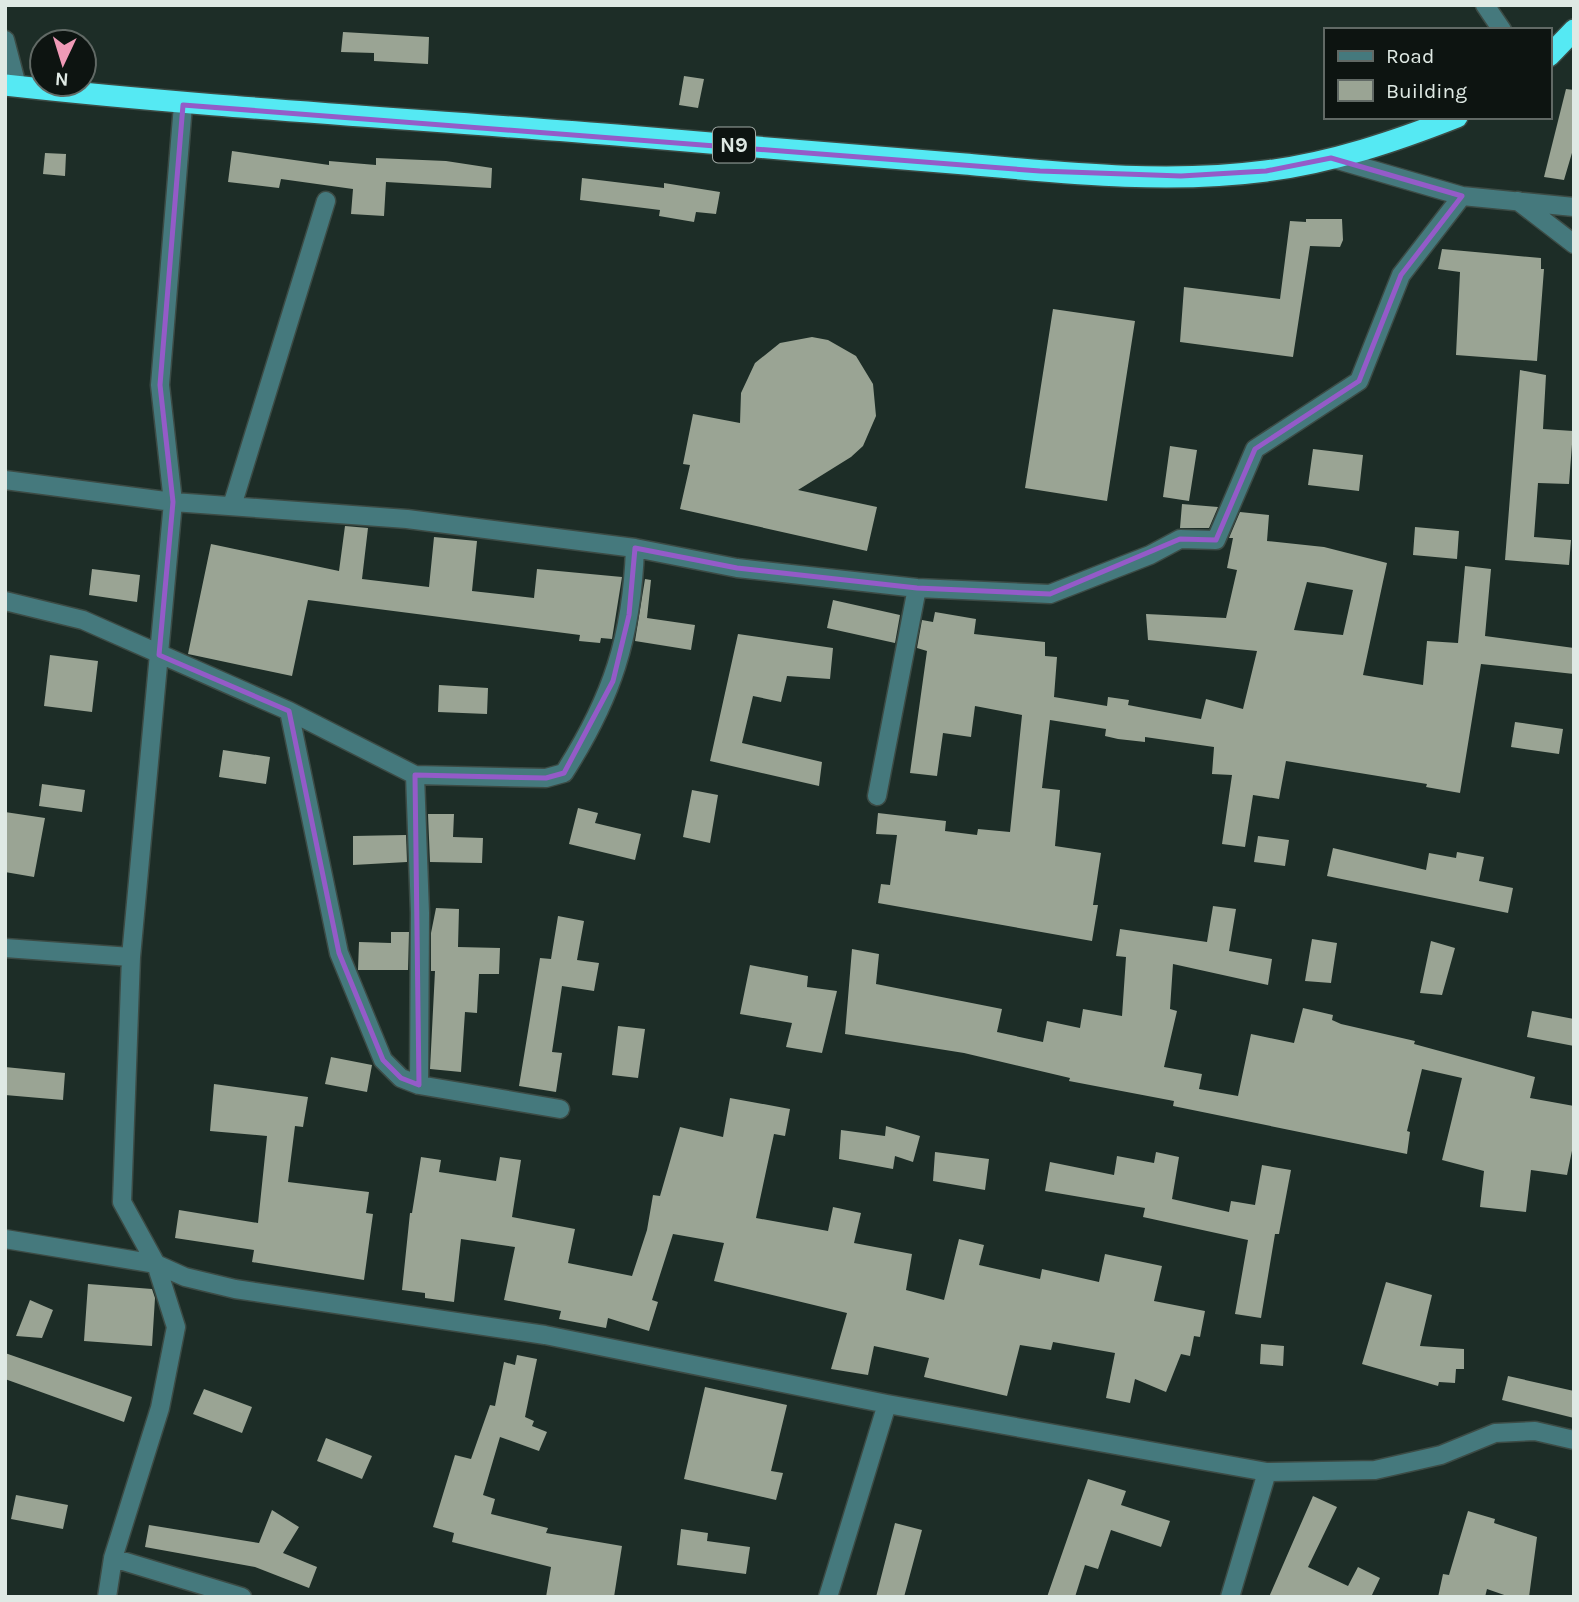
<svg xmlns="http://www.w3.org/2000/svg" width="1579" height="1602" viewBox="0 0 1579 1602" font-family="Karla,sans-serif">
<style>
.building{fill:#9aa494;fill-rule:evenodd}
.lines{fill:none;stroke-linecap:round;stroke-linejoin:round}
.minor-casing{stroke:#3c4b45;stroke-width:21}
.highway-casing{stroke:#3c4b45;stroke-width:24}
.minor{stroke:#45797d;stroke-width:18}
.highway{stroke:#55e9f3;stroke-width:21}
.marked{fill:none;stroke:#945bc8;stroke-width:5;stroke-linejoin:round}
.labels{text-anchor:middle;stroke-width:7;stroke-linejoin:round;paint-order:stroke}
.shield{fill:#0d1411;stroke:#a0a9a5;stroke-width:2}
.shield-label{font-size:21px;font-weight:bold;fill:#dfe9e4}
</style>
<rect width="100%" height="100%" fill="#1d2d27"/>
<path class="building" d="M343,32l86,5 -1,27 -54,-3v-8l-33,-1z
M684,76l20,3 -6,29 -19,-3z
M1566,89l8,1v56l-10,34 -20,-3z
M232,151l97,14v-4l47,4v-7l70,3 46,7 -1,20 -105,-6 -2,34 -33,-2 2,-25 -72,-10 -2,9 -51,-6z
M45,153l21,1 -1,22 -22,-2z
M582,178l82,10v-5l56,9 -4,22 -20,-2 -2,10 -35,-6 1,-6 -80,-10z
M1306,219h36l1,21 -3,7 -30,-1 -17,111 -113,-15 4,-55 96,12 10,-78 16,1z
M1442,249l99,9v11h3l-7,92 -81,-6 4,-83 -22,-3z
M1053,309l82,12 -28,180 -82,-13z
M812,337l16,3 28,16 17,28 3,32 -13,30 -12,11 -53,33 79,17 -10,44 -187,-42 10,-44 -7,-1 10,-50 47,9 1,-30 14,-30 25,-20z
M1520,370l26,5 -3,54 30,2 -4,53 -31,-1 -4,54 37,3 -2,25 -64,-5z
M1170,446l27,4 -8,51 -26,-4z
M1313,449l50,6 -4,36 -51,-6z
M1182,504l36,3 -9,21h-29z
M1240,512l29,3 -2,26 57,6 63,16 -24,112 60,10 4,-44 31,2 7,-77 26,3 -6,67 89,12v26l-93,-10 -21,129 -34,-6 1,-3 -141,-23 -7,38 -26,-4 -8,52 -23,-3 10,-69 -20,-1 2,-27 -69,-10v5l-27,-3 -13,-3 1,-7 -56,-9 -8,68 18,2 -5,56 46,7 -8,52h5l-6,36 -214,-38 3,-19 9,1 7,-50 -21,-1 2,-21 68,8 -1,10 32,4 1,-6 32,3 12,-117 -47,-9 -4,31 -28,-4 -6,43 -27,-3 17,-122 -10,-3 5,-28 11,2 2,-10 41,7 -2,15 71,8v14l12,1 -3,40 53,9 1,-9 21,3 -1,5 73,14 5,-20 37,10 14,-58 -109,-11 -2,-26 80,4 11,-48 -10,-2 6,-30h-4zM1307,582l46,8 -10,45 -49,-5z
M345,526l23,2 -6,51 67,8 5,-50 43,4 -5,50 62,7 3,-29 85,8 -10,62 -11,-1 -1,5 -21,-2 1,-6 -272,-35 -16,76 -104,-22 23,-110 128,27z
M1415,527l44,4 -2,28 -44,-4z
M92,569l48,6 -3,27 -48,-7z
M645,579l6,1 -4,38 48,7 -4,25 -56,-9z
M833,600l67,15 -5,28 -68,-15z
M738,634l95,14 -3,31 -43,-3 -6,26 -28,-6 -11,47 80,19 -3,24 -109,-25z
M50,655l48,6 -6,51 -48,-6z
M439,685l49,3 -1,26 -49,-2z
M1515,722l48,7 -4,25 -48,-7z
M223,750l47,7 -4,27 -47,-7z
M42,784l43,6 -3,22 -43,-6z
M692,790l26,5 -8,48 -27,-6z
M578,808l20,5 -3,10 46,11 -6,26 -66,-16z
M5,812l40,6 -11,59 -29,-5z
M428,814h26l-1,23 30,1 -1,25 -52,-1z
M406,835l1,27 -54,3v-29z
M1258,836l31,4 -4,26 -31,-4z
M1333,848l93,22 3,-17 27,5 1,-6 27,5 -5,24 34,7 -5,25 -181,-37z
M1213,906l23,3 -7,42 43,8 -4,26 -95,-21 -3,45 7,2 -13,56 38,7 -3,15 39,7 13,-62 43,9 9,-35 30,7 -1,5 9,4 74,17 -1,3 121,33 -5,21 44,8v35l-7,34 -36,-5 -5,42 -46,-5 4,-36 -42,-11 20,-82 -40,-9 -15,62 3,1 -3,22 -234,-48 1,-5 -105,-20 1,-3 -106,-25 -119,-19 7,-85 27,5 -3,30 126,25 -5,23 46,10 4,-21 33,7 3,-19 39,7 4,-59 -10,-1 4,-27 87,13z
M436,908l23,1 -1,38 42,1 -1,26h-20l-2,39 -12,-1 -4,60 -31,-3 5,-98h-4v-38z
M558,916l26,5 -7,39 22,3 -5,28 -32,-5 -10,66 10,1 -6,39 -37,-6 21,-128 11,1z
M391,932h18l-1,38h-50l1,-28 32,1z
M1312,939l25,4 -6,40 -26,-2z
M1431,941l24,7 -13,47 -22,-2z
M750,965l58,11 -1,11 30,4 -15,62 -36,-6 6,-24 -52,-9z
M1532,1011l42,8v27l-47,-9z
M618,1026l27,3 -7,49 -26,-3z
M331,1057l41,8 -5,27 -42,-8z
M5,1067l60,6 -2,27 -58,-5z
M214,1084l94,13 -5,30 -8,-1 -7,56 81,10 -3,21 7,1 -9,66 -112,-18 2,-12 -79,-12 4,-28 79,13 9,-87 -57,-5z
M730,1098l60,11 -5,27 -11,-2 -18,84 72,13 5,-24 28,6 -7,30 58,11 -6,36 38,10 15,-61 25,6 -5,20 61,14 2,-10 57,13 6,-28 57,12 -8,35 51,10 -5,26 -6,-1 -4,20 -9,-2 -15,38 -31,-13 -5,24 -24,-5 9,-45 -62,-11 -2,8 -31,-5 -13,51 -83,-19 5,-19 -55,-12 -6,29 -37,-6 16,-56 -133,-32 10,-38 -51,-9 -21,66 6,2 -9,29 -41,-13 -2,10 -47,-9 2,-8 -57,-11 11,-53 -54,-8 -7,63 -29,-4v-5l-23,-3 8,-77h2l9,-56 20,3 -2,12 57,9 4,-24 21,3 -9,57 63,12 -7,34 64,13 15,-46 6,-35 7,1 20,-69 43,10z
M886,1126l34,10 -7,26 -18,-6 -2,13 -54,-10 2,-29 44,6z
M935,1152l54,7 -4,31 -52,-9z
M1156,1152l23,5 -7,42 57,13 2,-11 24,4 7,-40 29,5 -12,64h-4l-14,84 -26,-4 13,-74 -105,-23 2,-9 -100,-17 5,-29 64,13 3,-19 37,7z
M1386,1282l46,13 -12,51 44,3v20h-8l-1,14 -16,-1 -1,4 -76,-22z
M88,1284l64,5 3,9 -3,48 -68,-5z
M30,1300l23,10 -11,28 -26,-2z
M1261,1344l23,2 -1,20 -23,-2z
M5,1353l127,44 -8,25 -119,-43z
M517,1355l20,4 -12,58 9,4 -2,5 15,6 -8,19 -39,-14 -17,58 12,4 -4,15 57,14 -2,5 76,13 -8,51h-68l5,-30 -99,-25 2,-9 -21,-6 22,-72 16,4 19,-54 5,1 9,-44 11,3z
M1508,1376l66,15v27l-72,-18z
M705,1387l82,18 -16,66 12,2 -7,27 -92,-21z
M204,1389l48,18 -10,26 -49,-19z
M326,1438l46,18 -10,23 -45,-18z
M1088,1479l38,12 -5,14 49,16 -9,26 -50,-17 -13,39 -13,-4 -10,32h-28z
M16,1495l52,10 -5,24 -52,-10z
M1313,1496l24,11 -29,60 40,19 10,-19 22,11 -9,19h-102z
M272,1510l27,17 -16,26 34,14 -8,21 -54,-21 -110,-20 4,-22 110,18z
M1468,1511l27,8 -1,4 43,14 -8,60h-19l-23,-8 -2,8h-47l5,-23 6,1z
M895,1523l27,7 -18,67h-28z
M681,1529l27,4 -1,8 43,6 -4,27 -69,-9z"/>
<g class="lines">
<g class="minor-casing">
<path id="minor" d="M1485,5l17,25
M5,40l12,46
M183,105l-23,280 13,117 -42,455 -9,245 34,62 29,13 50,12 310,46 342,69 380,68 108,-2 66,-15 54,-22 40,-2 39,9
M1331,158l131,38 112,11
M1518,201l56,43
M5,480l168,22 234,17 228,29 102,20 180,20 133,6 100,-39 30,-16 36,1 39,-91 104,-68 42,-106 61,-79
M232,506l94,-305
M5,601l78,19 206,91 126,64 131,3 18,-5c48,-75 68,-136 71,-225
M289,711l50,242 44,107 18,18 18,7 141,24
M415,775l5,138 -1,172
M877,796l40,-208
M5,948l126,9
M5,1239l151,25 20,63 -16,81 -47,150 -6,39
M113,1558l129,39
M828,1597l59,-193
M1230,1597l37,-125"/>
</g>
<g class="highway-casing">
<path id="highway" d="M1549,56l25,-26
M5,85c207,23 415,34 623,51 112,10 225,19 337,28 99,9 202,20 301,7 65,-8 130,-30 191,-54"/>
</g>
<use href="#minor" class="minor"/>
<use href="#highway" class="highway"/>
</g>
<path class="marked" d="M183,105l857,66 141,5 85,-5 65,-13 131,38 -61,79 -42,106 -104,68 -39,91 -36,-1 -130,55 -133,-6 -180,-20 -102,-20 -6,67 -16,66 -49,92 -18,5 -131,-3 4,310 -18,-7 -18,-18 -44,-107 -50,-242 -130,-56 14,-153 -13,-117z"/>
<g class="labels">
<rect class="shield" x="713" y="127.5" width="42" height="35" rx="5"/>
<g class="shield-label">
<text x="734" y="152">N9</text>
</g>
</g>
<rect width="1579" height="1602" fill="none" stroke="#dfe9e4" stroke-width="14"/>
<rect x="1324" y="28" width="228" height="91" fill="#0d1411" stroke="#616965" stroke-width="2"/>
<rect x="1338" y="51" width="35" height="10" fill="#45797d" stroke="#616965" stroke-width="2"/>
<text x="1386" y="63" font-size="21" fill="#dfe9e4">Road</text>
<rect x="1338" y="80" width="35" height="21" fill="#9aa494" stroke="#616965" stroke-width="2"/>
<text x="1386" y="98" font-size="21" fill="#dfe9e4">Building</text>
<g transform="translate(63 63) rotate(184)"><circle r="33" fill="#0d1411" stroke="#616965" stroke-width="2"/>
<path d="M0-5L12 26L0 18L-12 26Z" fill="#f09ab7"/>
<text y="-10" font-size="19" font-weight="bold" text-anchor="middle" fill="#dfe9e4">N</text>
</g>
</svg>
